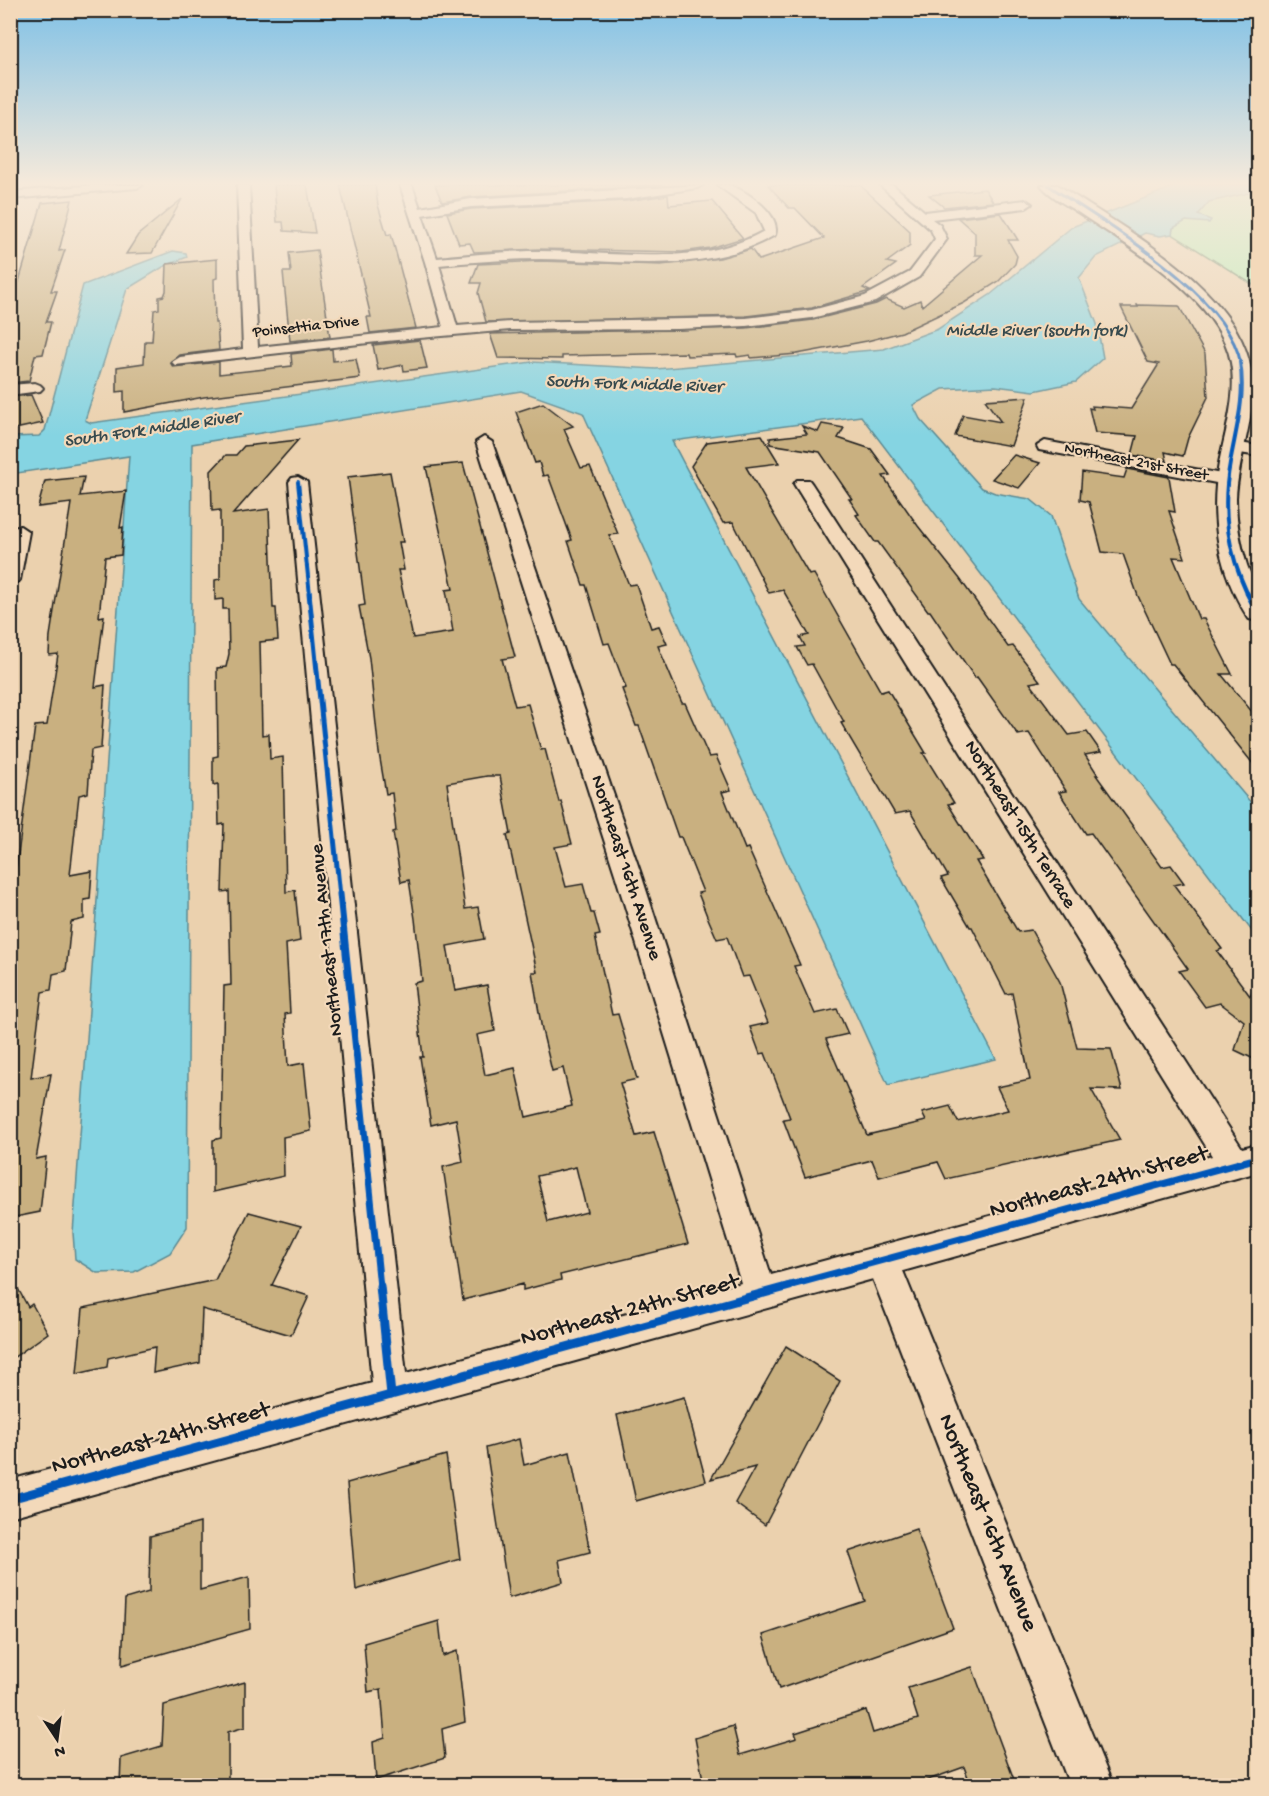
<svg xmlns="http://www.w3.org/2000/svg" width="1269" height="1796" viewBox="0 0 1269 1796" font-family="'Gochi Hand',sans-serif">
	<rect width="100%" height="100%" fill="#ebd1ae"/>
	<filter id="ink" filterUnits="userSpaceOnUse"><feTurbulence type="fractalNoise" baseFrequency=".0167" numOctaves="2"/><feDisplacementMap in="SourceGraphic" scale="12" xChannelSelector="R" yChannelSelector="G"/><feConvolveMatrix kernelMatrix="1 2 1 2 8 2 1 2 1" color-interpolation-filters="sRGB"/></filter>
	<g filter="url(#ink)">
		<path fill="#b2eeb4" stroke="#678568" stroke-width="1.5" d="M1258,186V288L1172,234L1173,228L1211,198Z"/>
		<path fill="#85d4e2" stroke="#5b8a93" stroke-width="1.5" d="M1178,185H1258V191L1209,202L1198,215L1211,220L1209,223L1186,221L1173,228L1172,234L1160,236L1145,233L1096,257L1079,278L1097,324L1103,358L1076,382L1034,391L995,386L943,389L913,405L920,419L982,488L995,493L1030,499L1051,516L1079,599L1258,811V939L861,416L672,441L996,1059L888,1085L583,413L521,391L192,444L187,1227L170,1253L134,1272L97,1273L75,1259L73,1233L129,456L11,474V437L39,436L45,430L83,285L173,251L186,253L187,257L163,267L127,289L85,420L91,423L532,362L656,369L884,349L938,329L990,295L1072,227Z"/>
		<g fill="#c9b080" stroke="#1c1c1c" stroke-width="1.5" fill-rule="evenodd">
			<path d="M274,185H307L315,233L284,231L283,222H277Z"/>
			<path d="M340,185H375L378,205L387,235L391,234L416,328L370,333L367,317H371Z"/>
			<path d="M435,185H666L471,197L442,202Z"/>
			<path d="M768,185H860L910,231V245L887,262L896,264L863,288L870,291L812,308L746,316L486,322L478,293L481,283H471L478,264L541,261L661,265L720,258L751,249L759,260L824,238L795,208H789Z"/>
			<path d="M985,189L993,202L944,207L929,195Z"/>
			<path d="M668,195L669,205L712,201L743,238L710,248L682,252L538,249L474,252L470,243L459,244L447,213L471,209L626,201Z"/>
			<path d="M182,199L152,253L126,254L138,235Z"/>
			<path d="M72,200L59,251L65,250L51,291H57L46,322H51L43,354L35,355L29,381L10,383V312L42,203Z"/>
			<path d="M1001,213L1018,240H1008L1017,256L1015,264L999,281L964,303L902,332L867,341L797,354L751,358L750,355L737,357L736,354L687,356L686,353L562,356V359L498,358L490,334L746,328L813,320L876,304L886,299L904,307L920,300L922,306L982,255H975V233L958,218Z"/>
			<path d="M317,250L330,337L290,341L283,272H291L289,253Z"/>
			<path d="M217,259V278L214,279L215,323H217L219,350L179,355L170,362L173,367L219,362V374L292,366L291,354L332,349L333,361L356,359L360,378L204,397L124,412V391L117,392V367L144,363L145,341H152L154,310L159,309V297L164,296L166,291L167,264Z"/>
			<path d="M1137,305L1179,306L1205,354L1208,397L1188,438L1183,456L1165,452L1167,461L1132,455L1137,436L1095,433L1089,408L1093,409L1092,406L1131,409L1159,364L1148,362L1121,307H1138Z"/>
			<path d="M420,340L427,368L404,371L403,365L378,370L373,345Z"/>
			<path d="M31,395L43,423L10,430V397Z"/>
			<path d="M1028,397L1011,446L955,436L963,415L1001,422L985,400Z"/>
			<path d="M543,403L573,426L564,429L581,468L590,466L618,534L609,535L629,585L636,584L651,628L659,626L667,644L658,646L682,703H685L709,757L716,756L731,790L722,792L745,849L748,848L800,965L794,966L815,1014L837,1009L848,1034L826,1039L867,1135L926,1121L922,1113L950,1106L958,1122L1008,1110L997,1087L1030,1080L1012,993L1006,994L972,927H970L941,878L948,876L910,811L895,814L841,723L844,722L812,664L807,665L797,647L805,646L800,637L809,635L783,590L769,593L733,522L723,523L691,466L707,442L762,435L779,463L746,467L809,575L814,574L881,692L888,690L926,753H923L954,803L948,804L983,860L976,861L1018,932L1031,930L1060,982L1077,1048L1111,1049L1122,1090L1091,1089L1120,1140L946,1179L938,1162L879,1177L872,1160L805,1177L783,1119L790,1118L765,1053L760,1054L750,1027L768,1023L749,976L742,977L727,937L717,939L707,916L698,893L703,892L681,837H678L639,726H636L622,689L626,688L609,643L604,644L586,585H583L568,541L572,540L548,475L543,476L539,462L535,463L516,412Z"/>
			<path d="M822,424L844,428L838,438L871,449L890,475L883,476L918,526L960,579L1008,647L1013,646L1040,681L1030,683L1069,735L1087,732L1101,752L1085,755L1098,775H1096L1162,867L1171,865L1184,883L1174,885L1222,949L1217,951L1250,996L1253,989L1258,990V1061L1235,1050L1244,1021L1220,1003L1205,1007L1179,971L1188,969L1091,833L1086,834L1059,792L1066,791L1029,733L1018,735L977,677L975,678L930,611H928L878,542H875L856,515L859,514L849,499H852L820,452L770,444V438L807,434L802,426L818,432Z"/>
			<path d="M298,440L233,514L269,509L273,608H276L278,640L260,642L262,735L269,734L270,759L283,757L286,892L295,890L300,941L286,944L290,1013L285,1014L288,1066L304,1063L311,1131L283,1137L284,1176L213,1192V1140L221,1138L224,986L231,985L229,891L222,892L224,824L219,825L218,784L213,785V757L218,756L217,668L226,667L229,654L228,609H223V599L215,600V580L220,579V510L212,511L211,471L226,455H236L244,446Z"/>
			<path d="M1014,455L1040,463L1019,488L992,479Z"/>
			<path d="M463,463L515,657L502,659L515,706L528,704L541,750L545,749L559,802L561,801L572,844L555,847L566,887L583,884L591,913H594L600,935L595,936L612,1015L618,1014L637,1079L620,1083L636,1136L654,1132L688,1244L560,1275L561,1280L523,1290V1284L463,1300L443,1167L463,1162L456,1119L431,1125L420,1057H423L414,983L422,981L415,919L409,880L401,882L393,832L396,831L392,793L386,794L379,753L369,658L359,606L365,605L348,477L390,472L403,542H399L404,570H398L413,638L453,632L446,590L453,589L426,467ZM487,776H500L511,834L507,835L537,972H532L542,1030L552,1071L563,1068L572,1106L526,1117L515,1068L485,1075L477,1035L495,1031L487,985L455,991L447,946L484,939L478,907L465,909L447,783ZM576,1167L587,1212L548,1222L537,1176Z"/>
			<path d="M1127,469L1169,477L1175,512L1169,511L1185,558L1173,557L1199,619H1204L1232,674H1221L1258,719V770L1173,664H1170L1138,596L1123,554L1102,552L1089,502L1080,500L1082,472L1124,478Z"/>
			<path d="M84,477L80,496L126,491L120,528L123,527L121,555L105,557L99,617L104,616L95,687L105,685L101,748L91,750L88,793L79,795L70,875L92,871L90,899L84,900V919L71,922L66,971L53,974L51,990L42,992L31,1078L51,1074L36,1159L46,1157L40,1212L10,1218V915L35,726L47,725L58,654L49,655L50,636L71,503L38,507L45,481Z"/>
			<path d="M249,1212L301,1226L272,1285L309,1296L291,1335L202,1309L200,1363L153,1373L155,1347L108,1358L107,1367L77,1374L83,1308L215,1280Z"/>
			<path d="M10,1274L28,1307L32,1304L48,1333L10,1360Z"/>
			<path d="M786,1346L840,1381L765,1525L735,1503L755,1467L711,1479Z"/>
			<path d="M684,1397L706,1481L636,1501L617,1415Z"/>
			<path d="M519,1439L524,1465L570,1452L590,1552L559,1560L563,1582L509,1598L486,1448Z"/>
			<path d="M446,1455L460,1559L356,1590L347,1483Z"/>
			<path d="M200,1523V1590L249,1577L250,1629L122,1665L125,1599L149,1592L150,1536Z"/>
			<path d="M916,1529L953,1628L779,1689L763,1635L865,1601L848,1552Z"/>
			<path d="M439,1621L443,1656L457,1651L465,1722L442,1729L445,1758L376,1780L373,1742L385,1738L381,1689L368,1692L364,1643Z"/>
			<path d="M972,1667L1016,1785H971L964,1767L914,1785H704L695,1738L733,1726L740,1755L797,1738L795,1733L866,1710L873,1733L918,1719L908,1688Z"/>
			<path d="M245,1682V1727L228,1732V1785H120L121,1758L162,1746L164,1705Z"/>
		</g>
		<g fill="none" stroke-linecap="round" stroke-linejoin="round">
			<g stroke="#1c1c1c" stroke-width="4">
				<g id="minor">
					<path d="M97,185H143L137,188L10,199V192Z"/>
					<path d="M237,185H249L258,347L443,327L425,262L400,185H412L420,208L471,199L703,185L697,188L626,199L471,207L422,215L437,258C471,255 505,251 538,251C612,251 697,269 764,231L756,213L717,185C722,185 728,184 732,186C748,192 782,215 775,235C705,276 618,260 541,259C507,259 473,262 439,265L457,326L510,322L746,318L812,310L865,296L910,272L935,239L931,230L880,185H893L925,212L1026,200L1032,204L1026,208L932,219L940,225L947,239L919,277L875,302L812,318L746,326L678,329L510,330L386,341L175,365L172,362L180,357L243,349Z"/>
					<path d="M35,383L40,385L43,388L40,391L10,395V385Z"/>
					<path d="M484,437L492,442L641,874L771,1275L1212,1156L794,484L797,480H809L812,484L1242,1148L1258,1144V1172L903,1271L1113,1786H1070L873,1279L10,1517V1480L372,1383L289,482L292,478L298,477L307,482L406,1374L741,1283L615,874L476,442Z"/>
					<path d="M1045,441L1227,475L1236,480L1227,485L1039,450L1037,446Z"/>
					<path d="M1234,442L1258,446V456L1228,451L1226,447Z"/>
					<path d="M20,526L29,532L20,580L10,586V534L14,528Z"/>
				</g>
			</g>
			<g stroke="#1c1c1c" stroke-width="4">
				<path id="tertiary" d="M1041,185H1058C1122,228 1244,291 1252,377C1256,418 1238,457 1236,498C1236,521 1240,543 1247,565C1250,574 1257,585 1258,594C1260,603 1258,613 1258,621L1249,619C1218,573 1209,517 1219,463C1227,423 1242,382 1225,343C1203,291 1130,247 1085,217C1071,207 1051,198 1041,185Z"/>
			</g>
			<use href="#minor" fill="#f3d9ba" fill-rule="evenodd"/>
			<use href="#tertiary" fill="#f3d9ba" fill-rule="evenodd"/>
			<g stroke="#f3d9ba" stroke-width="5">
				<path id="cycleway-far4" d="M1048,185C1105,224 1227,292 1241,364"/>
			</g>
			<g stroke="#f3d9ba" stroke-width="6">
				<g id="cycleway-far3">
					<path d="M1240,362C1246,397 1236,429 1230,463C1221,510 1228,552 1248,595"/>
					<path d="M298,482L310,595"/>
				</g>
			</g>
			<g stroke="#f3d9ba" stroke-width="8">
				<g id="cycleway-far2">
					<path d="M309,593L340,896"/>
					<path d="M1247,593L1258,614"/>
				</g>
			</g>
			<g stroke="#f3d9ba" stroke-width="10">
				<g id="cycleway-far1">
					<path d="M340,894L380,1287"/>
					<path d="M784,1287L1258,1158"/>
				</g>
			</g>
			<g stroke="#f3d9ba" stroke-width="13">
				<g id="cycleway">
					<path d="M380,1286L391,1395"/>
					<path d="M10,1499L790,1286"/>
				</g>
			</g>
			<use href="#cycleway-far4" stroke="#0057b8" stroke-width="3"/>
			<use href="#cycleway-far3" stroke="#0057b8" stroke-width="4"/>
			<use href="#cycleway-far2" stroke="#0057b8" stroke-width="5"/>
			<use href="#cycleway-far1" stroke="#0057b8" stroke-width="7"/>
			<use href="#cycleway" stroke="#0057b8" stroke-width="9"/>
		</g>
	</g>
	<linearGradient id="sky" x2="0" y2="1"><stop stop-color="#80c1e6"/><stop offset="0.42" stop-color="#f6eadb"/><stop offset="1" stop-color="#f6eadb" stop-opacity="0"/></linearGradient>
	<rect width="1269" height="436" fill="url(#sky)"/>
	<g text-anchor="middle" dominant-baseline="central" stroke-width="4.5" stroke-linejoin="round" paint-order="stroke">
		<g font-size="16" fill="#1c1c1c" stroke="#f3d9ba">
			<text transform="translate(306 328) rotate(-6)">Poinsettia Drive</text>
			<text transform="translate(1136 463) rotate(11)">Northeast 21st Street</text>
		</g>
		<g font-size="18" font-style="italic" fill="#364a4e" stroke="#f3d9ba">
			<text x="1037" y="331">Middle River (south fork)</text>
			<text transform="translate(634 385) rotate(2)">South Fork Middle River</text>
			<text transform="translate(152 430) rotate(-8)">South Fork Middle River</text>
		</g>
		<g font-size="20" fill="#1c1c1c" stroke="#f3d9ba">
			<text transform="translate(1019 825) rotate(58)">Northeast 15th Terrace</text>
			<text transform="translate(625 868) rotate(72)">Northeast 16th Avenue</text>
			<text transform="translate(328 940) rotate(-96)">Northeast 17th Avenue</text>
		</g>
		<g font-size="24" fill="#1c1c1c" stroke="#f3d9ba">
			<text transform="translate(1099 1183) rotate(-15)">Northeast 24th Street</text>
			<text transform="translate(630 1311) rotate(-15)">Northeast 24th Street</text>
			<text transform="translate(161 1439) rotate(-15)">Northeast 24th Street</text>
			<text transform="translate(987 1523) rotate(68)">Northeast 16th Avenue</text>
		</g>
	</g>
	<rect width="1269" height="1796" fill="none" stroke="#f3d9ba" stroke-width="36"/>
	<rect x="18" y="18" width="1233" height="1760" fill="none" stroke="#1c1c1c" stroke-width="2" filter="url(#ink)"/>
	<g transform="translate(57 1739) rotate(167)" stroke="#f3d9ba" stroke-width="4.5" paint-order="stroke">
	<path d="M0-4.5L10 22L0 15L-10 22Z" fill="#1c1c1c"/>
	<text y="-9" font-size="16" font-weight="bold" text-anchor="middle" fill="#1c1c1c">N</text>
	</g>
</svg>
